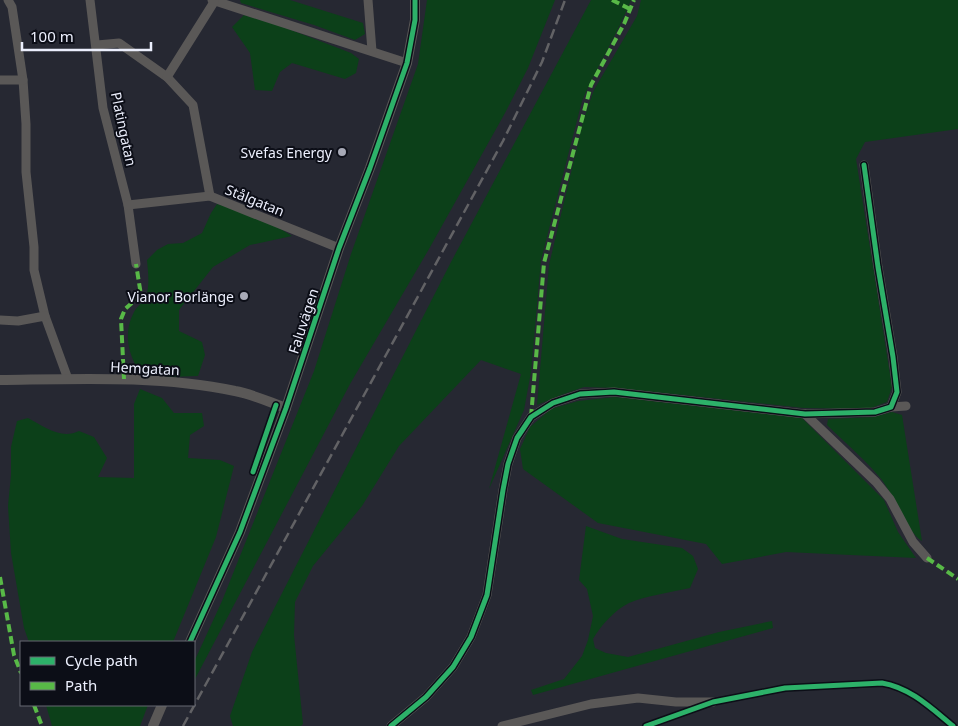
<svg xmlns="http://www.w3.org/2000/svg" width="958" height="726" viewBox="0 0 958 726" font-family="'Noto Sans',sans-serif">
	<rect width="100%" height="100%" fill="#262832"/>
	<g fill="#0c4019">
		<path d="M240,0H290L363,23L365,34L355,40L314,25L241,3Z"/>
		<path d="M427,0H555L528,68L505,113L429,249L350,384L194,681V662L222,601L314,371L351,254L418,64Z"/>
		<path d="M591,0H631C617,35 597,66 582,101L541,260L531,372L524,410L489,489L521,374L481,360L399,446L362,506L313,566L295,602L294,635L303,724L301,726H233L230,716L252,652L451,262Z"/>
		<path d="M641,0H958V129L865,142L856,159L892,387L887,402L868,409L804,408L618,388L584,387L561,395L537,405L549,265L584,118L594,90L637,16Z"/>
		<path d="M244,15L278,25L351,53L359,59L356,73L345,79L292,63L280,72L272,91L255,90L250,53L232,27Z"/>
		<path d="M217,204C243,211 270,221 292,236L250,245L213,267L179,310V331L202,342L205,355L198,376L168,377L137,368C127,349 124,331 134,312C137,306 144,302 146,296C150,285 148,272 147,260L157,250L168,244L183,243L202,233L211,213Z"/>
		<path d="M140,389L162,398L174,413H202L204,426L190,435L188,458L220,460L234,466L216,537L173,642H29L24,628L11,553L8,506L11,475V447L17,421L28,418C43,426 61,440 79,431L94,437L107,458L98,477L134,478V404Z"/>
		<path d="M615,397L802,418L884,500L898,532L916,558L786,552L722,564L706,544L598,523L523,469L520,449L530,427L551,409L578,401Z"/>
		<path d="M892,412L902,415L922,541C907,532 894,496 882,480C867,461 844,442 827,425L828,419L874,417Z"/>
		<path d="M586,526L622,539L682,548L693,556L698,569L690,588C672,592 645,596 629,603C615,610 601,625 593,639L595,648L606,653L628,657L719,632L772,621L773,628L533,695L531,690L564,679L582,656L588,640L593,616L587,589L579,580Z"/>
		<path d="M46,705H148L140,726H52Z"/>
	</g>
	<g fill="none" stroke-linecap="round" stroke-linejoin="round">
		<g stroke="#5a5857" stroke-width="9">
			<path d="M8,0L12,7L23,80L26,124V172L34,247V270L45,316L68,379"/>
			<path d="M90,0L103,108L128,205L136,264"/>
			<path d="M212,0L407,63"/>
			<path d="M368,0L372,51"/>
			<path d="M97,45L119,43L167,77L193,105L210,196"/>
			<path d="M167,77L214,2"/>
			<path d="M0,80H23"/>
			<path d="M128,205L210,196L339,248"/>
			<path d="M0,320L18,321L45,316"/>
			<path d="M891,407L906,406"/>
			<path d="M805,414L876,482L890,499L913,542L927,558"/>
			<path d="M391,726L426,697L453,667L471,637L487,595L503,490L508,464L517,438L531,417L553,403L580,394L614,392L805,414L875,412L891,407L897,392L893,357L878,267L864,165"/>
			<path d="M502,726L591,704L638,698L676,702H713"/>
		</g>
		<g stroke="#5a5857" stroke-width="10">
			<path d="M0,380C78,379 158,375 235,391C252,394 269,402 286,408"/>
			<path d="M190,642L240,532L286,408L339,248L370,168L407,63L415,20V0"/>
			<path d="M153,726L162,705"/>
		</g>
		<path stroke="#626265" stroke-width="2.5" stroke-dasharray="10 5" stroke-linecap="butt" d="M183,726L503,141L542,62L565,0"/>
		<g stroke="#58b947" stroke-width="4" stroke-dasharray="8 4" stroke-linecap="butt">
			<path d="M612,0L630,9"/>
			<path d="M124,379L121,319L125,309L141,295L136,264"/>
			<path d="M531,417L544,263L591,85L624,24L634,0"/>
			<path d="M927,558L958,579"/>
			<path d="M0,577L14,655L21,673"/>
			<path d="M34,705L42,726"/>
		</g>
		<g stroke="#0c0e17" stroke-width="8">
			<g id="cycleway">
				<path d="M253,472L276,405"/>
				<path d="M190,642L240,532L286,408L339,248L370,168L407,63L415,20V0"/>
				<path d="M391,726L426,697L453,667L471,637L487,595L503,490L508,464L517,438L531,417L553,403L580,394L614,392L805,414L875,412L891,407L897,392L893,357L878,267L864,165"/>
				<path d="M646,726L713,702L785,688L882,683C911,688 931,708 953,726"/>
			</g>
		</g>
		<use href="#cycleway" stroke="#2db169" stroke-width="5"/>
	</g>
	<g fill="#a7a9b6" stroke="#0c0e17" stroke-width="2">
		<circle cx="342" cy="152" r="5"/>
		<circle cx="244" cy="296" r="5"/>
	</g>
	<g text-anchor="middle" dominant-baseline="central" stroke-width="4" stroke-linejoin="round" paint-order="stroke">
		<g font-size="14" fill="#eceffd" stroke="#0c0e17">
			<text transform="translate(124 129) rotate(78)">Platingatan</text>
			<text transform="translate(255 200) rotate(22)">Stålgatan</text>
			<text transform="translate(303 321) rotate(-72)">Faluvägen</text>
			<text transform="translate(145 368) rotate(3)">Hemgatan</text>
		</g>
		<g font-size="14" fill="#eceffd" stroke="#0c0e17" text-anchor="end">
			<text x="332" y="152">Svefas Energy</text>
			<text x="234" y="296">Vianor Borlänge</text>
		</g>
	</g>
	<rect x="20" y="641" width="175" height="65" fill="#0c0e17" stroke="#666873"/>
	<rect x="30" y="657" width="25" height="8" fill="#2db169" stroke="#666873"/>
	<text x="65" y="666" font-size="15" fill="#eceffd">Cycle path</text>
	<rect x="30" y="682" width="25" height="8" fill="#58b947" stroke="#666873"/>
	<text x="65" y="691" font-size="15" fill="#eceffd">Path</text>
	<path d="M22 42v8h129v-8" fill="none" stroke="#eceffd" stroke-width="2.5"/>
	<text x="30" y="42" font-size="15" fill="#eceffd" stroke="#0c0e17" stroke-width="4" paint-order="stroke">100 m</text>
</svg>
